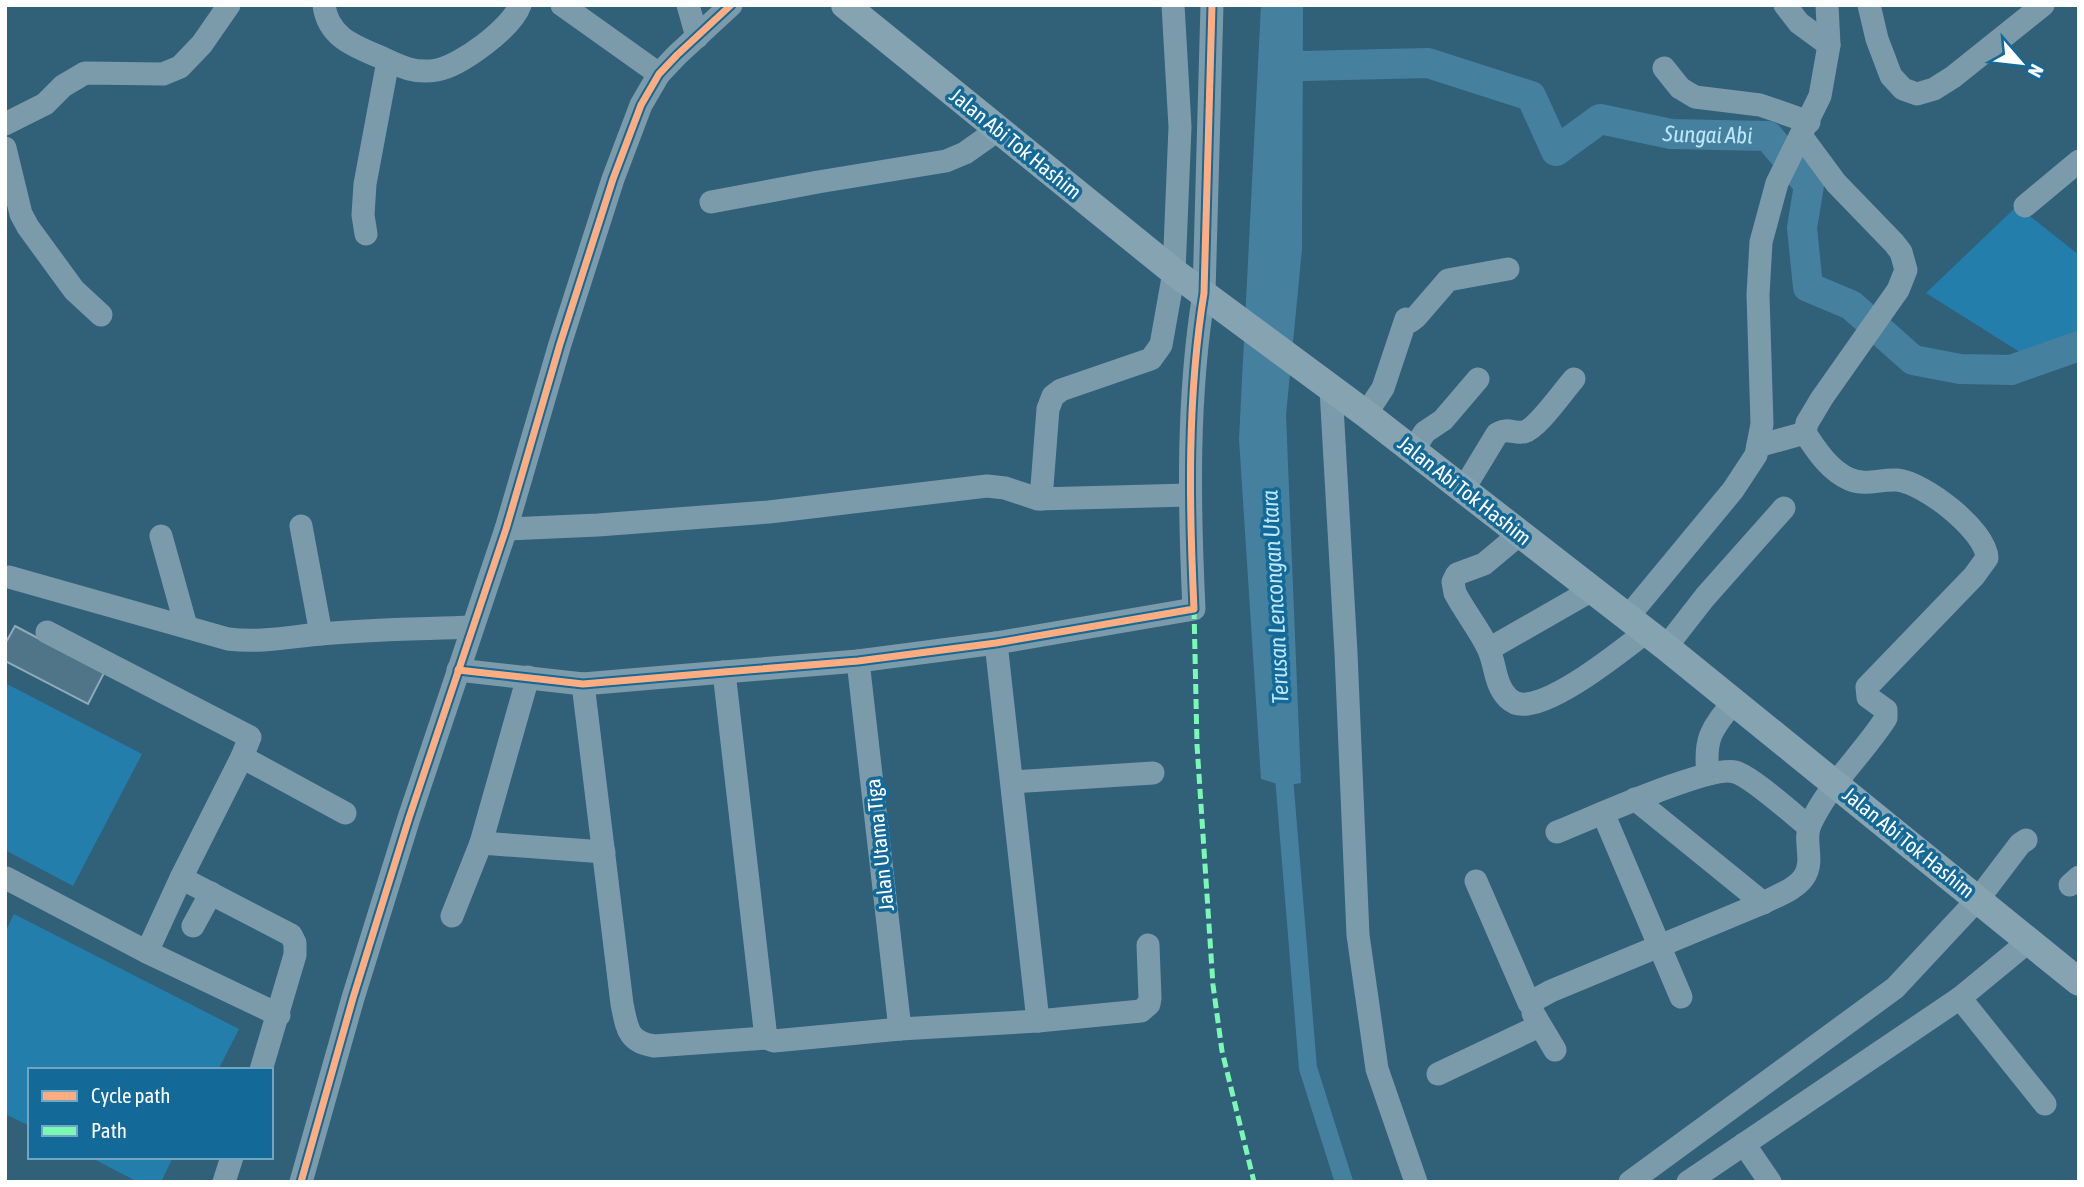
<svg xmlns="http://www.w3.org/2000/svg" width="2084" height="1187" viewBox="0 0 2084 1187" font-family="'Asap Condensed',sans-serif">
	<rect width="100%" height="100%" fill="#316079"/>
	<g fill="#247eac">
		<path d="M2017,206L2079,255V357L2042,366L1926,293Z"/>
		<path d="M5,683L142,754L73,886L5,850Z"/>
		<path d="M14,914L239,1029L218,1070H30V1126L5,1114V932Z"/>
		<path d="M90,1157H173L161,1182H138Z"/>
	</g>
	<path fill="#45819f" d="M1261,5H1303L1302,249L1286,415L1301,783L1284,786L1261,779L1239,439Z"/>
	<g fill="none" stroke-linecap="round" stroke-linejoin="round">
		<path stroke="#45819f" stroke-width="18" d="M1283,765L1308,1068L1344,1182"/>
		<path stroke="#45819f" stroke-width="30" id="s1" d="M1278,61L1303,66L1428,63L1531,96L1556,151L1600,119L1671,134L1768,136L1809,185L1802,228L1808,287L1851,305L1913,360L1960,369L2011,370L2079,346"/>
	</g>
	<path fill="#507589" stroke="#8faab9" stroke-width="2" d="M15,626L104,673L88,704L5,661V644Z"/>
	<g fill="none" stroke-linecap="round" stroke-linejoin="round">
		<g stroke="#7b9bab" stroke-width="23">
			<path d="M324,5C328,37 354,46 380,57C399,66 414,74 437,70C460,66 512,28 520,5"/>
			<path d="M562,5L659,74"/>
			<path d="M688,5L697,37"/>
			<path d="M1785,5L1799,23L1829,45"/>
			<path d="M1869,5L1877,39L1891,76L1903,89L1917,94L1934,89L1953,77L2043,5"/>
			<path d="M1664,68L1680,88L1695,97L1760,105L1809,122"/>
			<path d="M5,124L45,104L63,86L85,73L163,74L180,67L202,44L229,5"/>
			<path d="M5,148L21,214L28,227L74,290L101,315"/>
			<path d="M711,202L818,182L946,161L965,153L999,129"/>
			<path d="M2025,206L2079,161"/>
			<path d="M366,234L363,215L365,184L388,61"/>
			<path d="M1331,389L1346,653L1358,935L1377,1069L1416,1182"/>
			<path d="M1366,414L1383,388L1406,319L1411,321L1416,317L1448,280L1508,269"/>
			<path d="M1758,446L1805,433L1807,423L1822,398L1898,290L1906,270L1901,252L1894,243L1836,183L1802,137"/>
			<path d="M1413,450L1425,432L1443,420L1478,379"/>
			<path d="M1463,490L1497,434C1508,427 1513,434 1524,432C1538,428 1563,391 1574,379"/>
			<path d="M1041,499L1048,409L1053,396L1061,390L1151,359L1161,345L1174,272L1180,127L1173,5"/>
			<path d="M301,526L321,634"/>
			<path d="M506,529L598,525L769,512L987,486L1005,488L1038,499L1189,495"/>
			<path d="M1521,533L1484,564L1457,574L1453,582L1455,593C1465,612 1479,629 1488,648C1496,664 1494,684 1508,698C1513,703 1520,705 1527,704C1560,700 1619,653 1646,632"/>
			<path d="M161,536L186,626"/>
			<path d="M9,577L228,639C260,643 288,637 320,634C370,629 421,629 472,627"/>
			<path d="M1627,618L1733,490L1756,455L1762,424L1758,295L1761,242L1777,183L1820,96L1829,45L1827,5"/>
			<path d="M47,632L250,737L242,757L181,878L147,952"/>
			<path d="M996,643L1038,1021"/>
			<path d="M1666,647L1705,597L1784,508"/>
			<path d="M1489,649L1592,590"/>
			<path d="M858,661L900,1029"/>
			<path d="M458,670L583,684L724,672L858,661L996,643L1194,609C1189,504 1187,398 1204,293L1212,5"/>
			<path d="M724,672L766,1038L774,1041L900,1029L1038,1021L1141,1011L1149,1004L1150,998L1148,945"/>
			<path d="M583,684L622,1004C627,1027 627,1042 654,1046L766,1038"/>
			<path d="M242,757L345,813"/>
			<path d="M1708,774C1704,739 1711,729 1733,703"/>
			<path d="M1012,782L1153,773"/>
			<path d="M1635,799L1763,903"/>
			<path d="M1603,813L1681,997"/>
			<path d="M1557,832C1588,820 1710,764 1735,772C1751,776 1794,815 1809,827"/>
			<path d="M481,843L604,852"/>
			<path d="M181,878L291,935L295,943V955L261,1070"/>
			<path d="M5,880L6,878L147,952L279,1015"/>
			<path d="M1476,881L1529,1003L1551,991L1763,903C1776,896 1795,890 1804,877C1815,861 1803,841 1810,825C1828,785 1863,754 1886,718V710L1868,697L1867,687L1974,576L1987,558C1986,530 1923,482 1897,480C1880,479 1866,486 1849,479C1829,470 1817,451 1805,433"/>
			<path d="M2070,885L2079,877"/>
			<path d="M452,916L481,843L528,677"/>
			<path d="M193,926L211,893"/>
			<path d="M1960,998L2045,1104"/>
			<path d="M1533,1013L1555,1050"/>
			<path d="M1438,1074L1539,1026"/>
			<path d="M1744,1144L1770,1182"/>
			<path d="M224,1182L232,1157"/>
			<path d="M301,1182L353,998L409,818L506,529L560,344L613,179L641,105L659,74L677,55L731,5"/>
			<path d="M1630,1182L1895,988L1979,898L2020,844L2026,840"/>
			<path d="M1688,1182L1960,998L2029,941"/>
		</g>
		<path stroke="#86a3b2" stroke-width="28" d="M845,5L1174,272L1366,414L1666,647L2079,982"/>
		<path stroke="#7af9b4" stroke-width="5" stroke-dasharray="10 5" stroke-linecap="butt" d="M1194,609L1197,745L1213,985L1222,1051L1254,1182"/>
		<g stroke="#136997" stroke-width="11">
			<g id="cycleway">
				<path d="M458,670L583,684L724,672L858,661L996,643L1194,609C1189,504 1187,398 1204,293L1212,5"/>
				<path d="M301,1182L353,998L409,818L506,529L560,344L613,179L641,105L659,74L677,55L731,5"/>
			</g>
		</g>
		<use href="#cycleway" stroke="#ffac80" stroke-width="7"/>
	</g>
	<g text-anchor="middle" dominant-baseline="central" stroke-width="7" stroke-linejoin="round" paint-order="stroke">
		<g font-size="21" fill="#fff" stroke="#136997">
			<text transform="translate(1016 143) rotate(39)">Jalan Abi Tok Hashim</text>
			<text transform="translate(1465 490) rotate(38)">Jalan Abi Tok Hashim</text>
			<text transform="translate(1909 842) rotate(39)">Jalan Abi Tok Hashim</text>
			<text transform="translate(879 845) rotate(-96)">Jalan Utama Tiga</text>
		</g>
		<g font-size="23" font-style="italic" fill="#bce6fa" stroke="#136997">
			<text stroke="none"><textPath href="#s1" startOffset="483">Sungai Abi</textPath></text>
			<text transform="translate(1275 597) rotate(-93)">Terusan Lencongan Utara</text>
		</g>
	</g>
	<rect width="2084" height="1187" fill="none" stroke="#ffffff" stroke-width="14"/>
	<rect x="28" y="1068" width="245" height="91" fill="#136997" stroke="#71a5c1" stroke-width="2"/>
	<rect x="42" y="1091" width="35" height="10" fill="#ffac80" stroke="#71a5c1" stroke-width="2"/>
	<text x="91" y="1103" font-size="21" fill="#ffffff">Cycle path</text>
	<rect x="42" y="1126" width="35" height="10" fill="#7af9b4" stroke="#71a5c1" stroke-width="2"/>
	<text x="91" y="1138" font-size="21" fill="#ffffff">Path</text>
	<g transform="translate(2021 63) rotate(118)" stroke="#136997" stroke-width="5" paint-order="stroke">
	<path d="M0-5L12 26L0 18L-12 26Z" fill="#ffffff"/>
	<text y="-10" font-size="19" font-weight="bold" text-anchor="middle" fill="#ffffff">N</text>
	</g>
</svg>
